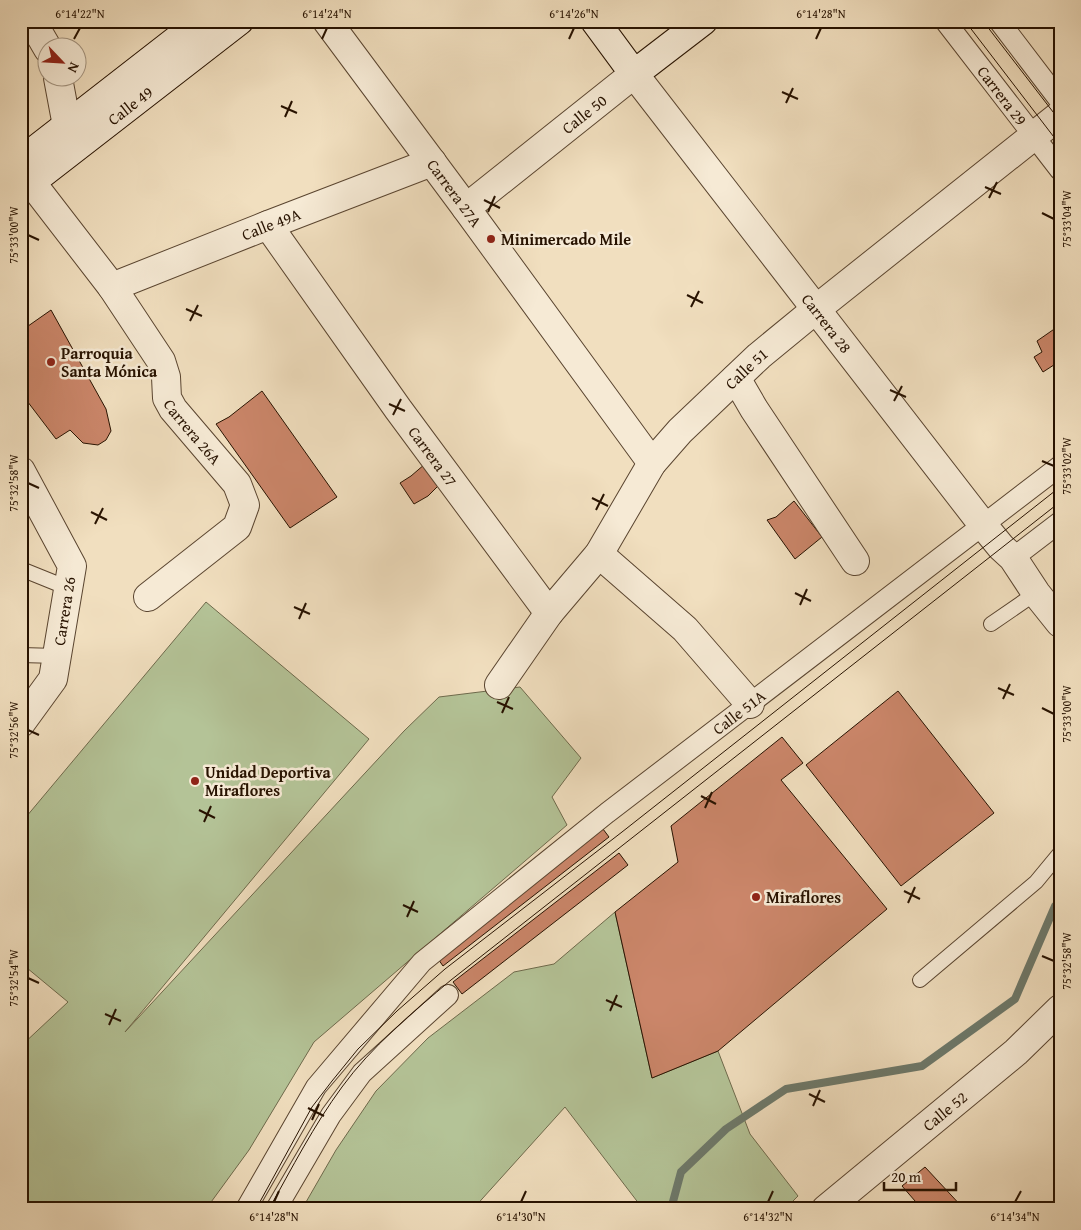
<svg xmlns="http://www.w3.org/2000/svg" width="1081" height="1230" viewBox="0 0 1081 1230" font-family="'Gentium Book Plus',serif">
	<rect width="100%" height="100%" fill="#f1dfbf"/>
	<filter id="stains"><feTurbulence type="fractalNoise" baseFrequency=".004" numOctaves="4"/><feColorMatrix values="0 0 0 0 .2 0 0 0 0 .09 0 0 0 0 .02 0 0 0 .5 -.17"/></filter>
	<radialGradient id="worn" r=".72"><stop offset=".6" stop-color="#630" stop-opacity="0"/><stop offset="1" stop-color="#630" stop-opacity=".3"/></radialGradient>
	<g fill="#b4c397" stroke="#6e6a4c">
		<path d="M206,602L369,739L125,1032L404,731L439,697L520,687L581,758L552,797L567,825L314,1042L249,1150L206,1209H21V1046L68,1002L21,963V823Z"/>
		<path d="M615,912L652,1078L718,1051L750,1134L798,1196L785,1209H643L565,1107L473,1209H302L336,1150L376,1091L428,1038L514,972L554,964Z"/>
	</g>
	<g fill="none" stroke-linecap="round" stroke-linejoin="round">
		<path stroke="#6d796b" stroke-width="8" d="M671,1209L681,1172L726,1129L786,1089L922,1066L1015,999L1055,906L1060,901"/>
	</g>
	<g fill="#cb866a" stroke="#271200">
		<path d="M51,310L106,409L111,431L106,440L98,445L83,443L70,430L56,439L21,393V331Z"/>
		<path d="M1060,325V361L1043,372L1034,357L1042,352L1037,341Z"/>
		<path d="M262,391L337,497L290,528L216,424L229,417Z"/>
		<path d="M425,464L440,484L428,496L414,504L400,483L411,476Z"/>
		<path d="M794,501L822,537L795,559L767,520L776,517Z"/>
		<path d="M898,691L994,813L901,886L806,765Z"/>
		<path d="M782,737L803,763L781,780L887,909L718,1051L652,1078L615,912L678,862L671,826Z"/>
		<path d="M600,825L609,837L443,966L434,953Z"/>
		<path d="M619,853L628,865L462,994L453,982Z"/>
		<path d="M925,1167L964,1209H922L902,1186Z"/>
	</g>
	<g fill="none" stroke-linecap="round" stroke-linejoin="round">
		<g stroke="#5a4530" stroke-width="16">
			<g id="service">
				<path d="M21,569L68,588"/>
				<path d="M991,624L1036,593"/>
				<path d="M21,655L57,656"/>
				<path d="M920,980L1036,882L1060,853"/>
			</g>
		</g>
		<g stroke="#5a4530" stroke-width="22">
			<g id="pedestrian">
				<path id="s1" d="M945,21L1060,170"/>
				<path d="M999,21L1060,101"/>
				<path d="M1013,558L1060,522"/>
				<path id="s2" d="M246,1209L316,1087L422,962L607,813L1060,466"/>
				<path d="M276,1209L331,1115L362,1073L448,995"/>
			</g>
		</g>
		<g stroke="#5a4530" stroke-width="30">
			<g id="minor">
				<path d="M30,21L41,37L48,49"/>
				<path id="s3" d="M327,21L466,208L652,463"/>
				<path d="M58,78L67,126"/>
				<path id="s4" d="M21,169L112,287L161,361L166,377L167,398L173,409L237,484L245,505L237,527L148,597"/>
				<path id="s5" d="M466,208L634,74"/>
				<path id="s6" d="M268,225L398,409L549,613"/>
				<path id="s7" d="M112,287L268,225L432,162"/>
				<path d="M736,378L754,409L855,561"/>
				<path d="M21,471L72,566L53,679L21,723"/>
				<path d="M599,554L685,629L750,704"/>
				<path id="s8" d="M499,685L549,613L599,554L652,463L680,431L759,356L815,310"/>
			</g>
		</g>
		<g stroke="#5a4530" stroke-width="30">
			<g id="tertiary">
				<path id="s9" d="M634,74L983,525L1001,547L1013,558L1036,593L1060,623"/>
				<path d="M815,310L1060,115"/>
				<path id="s10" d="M826,1209L1016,1052L1060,1009"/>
			</g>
		</g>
		<g stroke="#271200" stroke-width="30">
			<g id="secondary">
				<path d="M595,21L634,74L703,21"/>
				<path d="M21,161L201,21"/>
				<path id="s11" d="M21,190L239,21"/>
			</g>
		</g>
		<use href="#service" stroke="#f6ead5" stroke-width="14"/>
		<use href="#pedestrian" stroke="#f6ead5" stroke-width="20"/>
		<use href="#minor" stroke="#f6ead5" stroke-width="28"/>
		<use href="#tertiary" stroke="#f6ead5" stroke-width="28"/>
		<use href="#secondary" stroke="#f6ead5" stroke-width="28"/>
		<g stroke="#271200" stroke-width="1">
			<path d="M965,21L1060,145"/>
			<path d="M983,21L1060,121"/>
			<path d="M256,1209L312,1107L332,1081L358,1049L397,1011L445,969L622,832L1060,487"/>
			<path d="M269,1209C292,1168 314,1125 342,1087C371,1047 413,1012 451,980L1060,502"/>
		</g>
	</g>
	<path fill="none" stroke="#271200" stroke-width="2" d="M74,39L80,28M322,39L327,28M569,39L574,28M816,39L821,28M782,92L798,99M786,103L793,88M281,106L297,113M285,117L292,101M985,187L1001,194M989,198L997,182M484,200L500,208M488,212L495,196M1042,213L1054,219M28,235L39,240M687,295L703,303M691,307L699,291M186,309L202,316M190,321L198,305M890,390L906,397M894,401L902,386M389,404L405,411M393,415L401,399M1042,461L1054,466M28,483L39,488M592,498L608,506M596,510L604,494M91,512L107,520M95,524L103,508M795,593L811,601M800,605L807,589M294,607L310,614M299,619L306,603M998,688L1014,695M1003,699L1010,684M497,702L513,709M1042,708L1054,714M502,713L509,697M28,730L39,735M701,796L716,804M705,808L712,792M199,810L215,818M204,822L211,806M904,891L920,899M908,903L915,887M403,905L418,912M407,917L414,901M1042,956L1054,961M28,978L39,983M606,1000L622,1007M610,1011L617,995M105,1014L121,1021M109,1025L116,1009M809,1094L825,1102M813,1106L820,1090M308,1108L324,1116M312,1120L319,1104M274,1202L279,1191M521,1202L526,1191M768,1202L773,1191M1015,1202L1021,1191"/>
	<g fill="#8f2418" stroke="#f6ead5" stroke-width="2">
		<circle cx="491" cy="239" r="5"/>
		<circle cx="51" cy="362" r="5"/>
		<circle cx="195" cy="781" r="5"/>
		<circle cx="756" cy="897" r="5"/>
	</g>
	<g text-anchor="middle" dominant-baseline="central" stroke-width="5" stroke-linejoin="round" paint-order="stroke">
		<g font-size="16" fill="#271200" stroke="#f6ead5">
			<text stroke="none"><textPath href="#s1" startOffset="94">Carrera 29</textPath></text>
			<text stroke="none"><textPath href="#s11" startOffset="138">Calle 49</textPath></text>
			<text stroke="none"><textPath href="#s5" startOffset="151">Calle 50</textPath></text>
			<text stroke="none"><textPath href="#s3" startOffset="214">Carrera 27A</textPath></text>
			<text stroke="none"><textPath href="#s7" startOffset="171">Calle 49A</textPath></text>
			<text stroke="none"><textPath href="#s9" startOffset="315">Carrera 28</textPath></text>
			<text stroke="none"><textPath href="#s8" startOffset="404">Calle 51</textPath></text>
			<text stroke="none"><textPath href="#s4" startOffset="318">Carrera 26A</textPath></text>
			<text stroke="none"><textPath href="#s6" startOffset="284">Carrera 27</textPath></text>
			<text transform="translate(64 611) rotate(-81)">Carrera 26</text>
			<text stroke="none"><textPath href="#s2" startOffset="708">Calle 51A</textPath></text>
			<text stroke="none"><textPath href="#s10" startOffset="154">Calle 52</textPath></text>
		</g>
		<g font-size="16" font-weight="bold" fill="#271200" stroke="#f6ead5" text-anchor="start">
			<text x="501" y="239">Minimercado Mile</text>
			<text x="61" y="353">Parroquia<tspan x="61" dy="18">Santa Mónica</tspan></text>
			<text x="205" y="772">Unidad Deportiva<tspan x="205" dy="18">Miraflores</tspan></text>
			<text x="766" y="897">Miraflores</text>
		</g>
	</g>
	<rect width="1081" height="1230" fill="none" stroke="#f1dfbf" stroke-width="55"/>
	<g transform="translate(62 62) rotate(115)"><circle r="24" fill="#f6ead5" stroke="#a39480"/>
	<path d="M0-4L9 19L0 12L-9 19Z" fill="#8f2418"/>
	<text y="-8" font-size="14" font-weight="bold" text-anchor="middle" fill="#271200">N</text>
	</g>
	<path d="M884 1182v8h72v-8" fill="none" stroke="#271200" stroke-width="2.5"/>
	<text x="891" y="1182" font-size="15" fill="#271200" stroke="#f6ead5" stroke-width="4" paint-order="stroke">20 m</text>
	<rect x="28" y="28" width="1026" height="1174" fill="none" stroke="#271200" stroke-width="2"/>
	<g font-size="12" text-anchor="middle" fill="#271200">
		<text x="80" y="18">6°14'22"N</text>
		<text x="327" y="18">6°14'24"N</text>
		<text x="574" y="18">6°14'26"N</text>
		<text x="821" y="18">6°14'28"N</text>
		<text transform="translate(1067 219) rotate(-90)" y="4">75°33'04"W</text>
		<text transform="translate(14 235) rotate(-90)" y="4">75°33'00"W</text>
		<text transform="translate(1067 466) rotate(-90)" y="4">75°33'02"W</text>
		<text transform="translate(14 483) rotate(-90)" y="4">75°32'58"W</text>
		<text transform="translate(1067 714) rotate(-90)" y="4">75°33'00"W</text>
		<text transform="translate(14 730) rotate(-90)" y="4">75°32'56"W</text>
		<text transform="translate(1067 961) rotate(-90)" y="4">75°32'58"W</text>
		<text transform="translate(14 978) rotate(-90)" y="4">75°32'54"W</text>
		<text x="274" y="1221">6°14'28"N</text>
		<text x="521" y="1221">6°14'30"N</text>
		<text x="768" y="1221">6°14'32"N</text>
		<text x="1015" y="1221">6°14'34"N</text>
	</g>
	<rect width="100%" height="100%" filter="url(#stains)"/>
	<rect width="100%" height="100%" fill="url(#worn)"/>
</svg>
